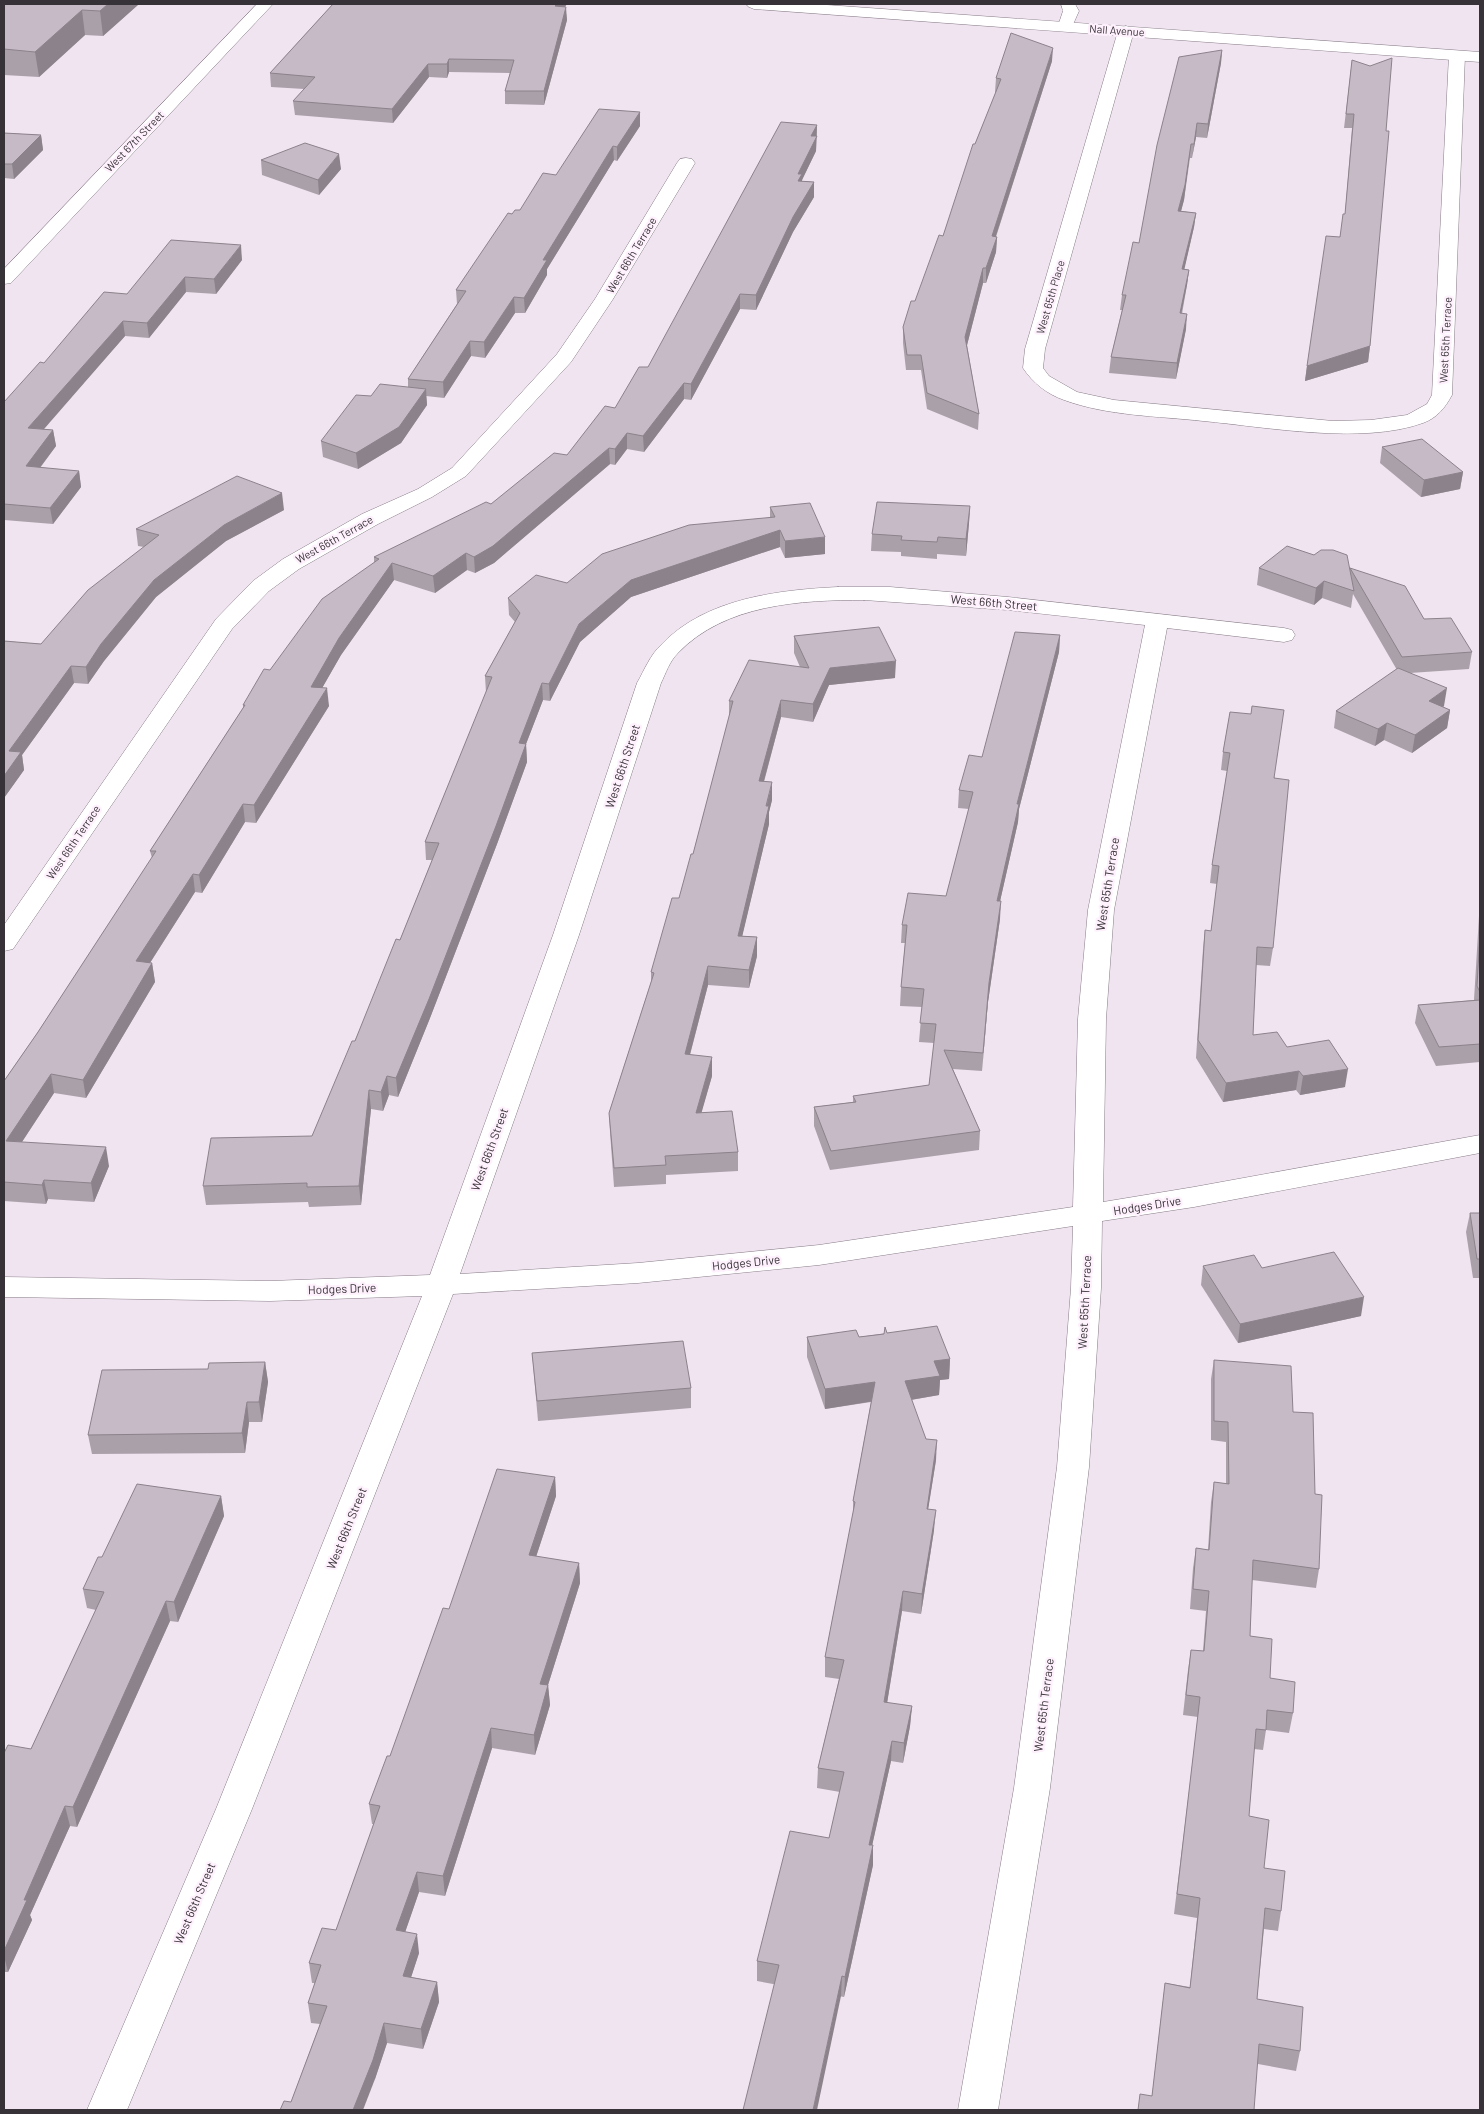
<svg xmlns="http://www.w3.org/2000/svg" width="1484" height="2114" viewBox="0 0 1484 2114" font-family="Barlow,sans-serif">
	<rect width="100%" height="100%" fill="#f0e4f0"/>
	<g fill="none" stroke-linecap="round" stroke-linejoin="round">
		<g stroke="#877c87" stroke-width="1">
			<g id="street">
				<path d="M1061,4H1075L1079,11L1071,29H1061L1058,26L1063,11Z"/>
				<path d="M1126,26L1131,28L1134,31L1045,349L1043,368L1049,376L1077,392L1114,400L1333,421L1371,420L1407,415L1427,404L1432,395L1449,55L1451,52H1463L1465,55L1452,395C1445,408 1437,418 1423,423C1362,445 1267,427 1203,421C1158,416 1108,416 1064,400C1047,394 1033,383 1023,368L1025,349L1118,31L1121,28Z"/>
				<path d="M686,158L692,159L695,163L613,299L571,362L466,476L432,497L378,524L299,569L269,591L232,629L13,949L4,951V925L216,619L253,581L283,559L362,514L418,489L452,468L557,354L595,299L677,163L680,159Z"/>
				<path d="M838,587H890L1008,597L1284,628L1292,630L1295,635L1292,640L1284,642L1167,628L1114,910L1106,1019L1103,1202L1194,1187L1480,1135V1153L1194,1207L1102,1221L1101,1288L1089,1467L1050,1788L998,2110H958L1014,1788L1057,1467L1071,1288L1073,1226L819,1265L638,1283L453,1294L252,1809L127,2110H87L216,1809L422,1296L270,1301L4,1297V1277L270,1281L430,1275L553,935L637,683C645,669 650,655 662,644C706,598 779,590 838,587ZM864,600L1008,610L1145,625L1088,910L1078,1019L1073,1207L819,1245L638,1263L460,1274L579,935L661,683C666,673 669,662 678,653C725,604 801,600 864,600Z"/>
			</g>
		</g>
		<g stroke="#877c87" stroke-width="1">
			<g id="secondary">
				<path d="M257,4H273L11,283L4,284V269Z"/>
				<path d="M746,4H813L1480,52V62L754,9L749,7Z"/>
			</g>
		</g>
		<use href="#street" fill="#fff" fill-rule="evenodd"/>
		<use href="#secondary" fill="#fff" fill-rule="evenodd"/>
	</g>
	<g fill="#aaa0aa">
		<path d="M4,4H139L103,36L85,35L39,77L4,75Z"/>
		<path d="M333,4H567L565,7L567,20L544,105L505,104V91L510,73L449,72L447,78L429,77L393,123L295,115L293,101L304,89L271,87L270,73Z"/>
		<path d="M1222,50L1221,63L1207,138L1196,137L1192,158H1190L1184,200L1181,211L1196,213L1194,227L1184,269L1189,270L1187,285L1182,314L1186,329L1176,379L1109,373L1111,357L1122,310H1120L1122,295L1139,243Z"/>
		<path d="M1352,60L1370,346L1368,362L1305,381L1307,366L1340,237L1345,214L1352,128H1344Z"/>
		<path d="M1052,61L996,237H997L996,252L986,283H983L967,345L979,414L978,430L927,409L921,370H906L903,343V327L915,301L943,236L975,144L996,92H995L996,78Z"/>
		<path d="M640,112V126L617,161L614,160L547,269V275L525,313H515L485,358L471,356L444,398L426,396L427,405L401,443L358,469L323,457L321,441L371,396L408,387V379L457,304L456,290L512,214L520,210L556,175Z"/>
		<path d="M817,125L816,151L802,180V181L814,182V197L793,232L756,310L740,309L691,400L684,399L644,452L627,449L615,465L610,464L494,563L475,573L467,570L435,593L394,580L341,655L322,688L329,706L256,823L245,822L202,893L195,892L150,963H152L155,982L86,1098L54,1093L22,1142L109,1166L94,1202L48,1199L46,1204L4,1201V1081L38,1032L152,858L150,851L243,708V705L270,670L374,563V557L491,504L567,455L615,408L648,367Z"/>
		<path d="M4,133L41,135L43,150L14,179L4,178Z"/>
		<path d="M261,160L341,169L319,195L262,175Z"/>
		<path d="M242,260L216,294L186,292L149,338L125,336L43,429L53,430L56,446L40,468L79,471L81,487L53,524L4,520V402L44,363L127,294Z"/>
		<path d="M1382,447L1463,472L1460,489L1421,497L1380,463Z"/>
		<path d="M970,506L969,523L966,556L937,554V559L901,556V552L871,551L872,534Z"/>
		<path d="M770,507L825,554L785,558L780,547L631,597L580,642L550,701L543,700L526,744L527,762L497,844L430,1018L398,1097L389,1095L383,1111L371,1109L361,1205L309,1207L308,1202L206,1205L203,1186L312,1136L400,940L432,860H426L425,842L486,693L485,676L515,622L509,615L508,598L567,583L770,517Z"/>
		<path d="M284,510L226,541L156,597L104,661L88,684L74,683L22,755L24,770L4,798V641L41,644L144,547L138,546L136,529Z"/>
		<path d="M1314,555L1350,568L1472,652L1469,669L1410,673L1444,706L1443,707L1450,710L1447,728L1412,753L1384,740L1375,746L1334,728L1336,711L1397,670L1353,594L1351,608L1322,598L1314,605L1257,585L1259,568Z"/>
		<path d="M1060,635L1059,652L1019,809L1018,822L1000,901V919L988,1002L982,1071L953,1069L980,1131L979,1150L830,1170L814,1126V1107L853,1102V1096L929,1085L934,1043L919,1042L922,1007L900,1006L901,987L905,943H901L902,925L946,896L969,809L958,808L959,790L982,757Z"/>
		<path d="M794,636L895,678L829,685L813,722L781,717L764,782L772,800L769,812V824L742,936L757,937V956L749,988L708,985L690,1055L712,1076L701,1113L738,1152V1171L666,1175V1184L614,1187L610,1132L609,1113L651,982V972L679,898L693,854L729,718V701L800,667L794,653Z"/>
		<path d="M1230,712L1275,778L1273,948L1270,966L1256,965L1253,1035L1287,1047L1345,1087L1300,1095L1296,1090L1223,1102L1196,1058L1203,949L1205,930L1211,931L1217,884L1210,883L1212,865L1227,771L1221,770L1223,752Z"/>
		<path d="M1480,899V1062L1436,1066L1415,1023L1418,1005L1474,1000Z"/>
		<path d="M1470,1213H1480V1278H1473L1466,1232Z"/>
		<path d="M1203,1266L1262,1268L1361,1316L1238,1343L1201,1285Z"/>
		<path d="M887,1333L950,1359L949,1379L940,1380L939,1395L911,1400L926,1439L936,1460L928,1509L934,1530L921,1614L902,1611L887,1703L912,1706L910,1726L903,1763L891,1761L872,1845L873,1865L844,1997L757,1981V1961L829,1838L840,1792L817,1788L818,1768L839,1679L825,1677V1657L853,1513V1501L871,1402L825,1409L807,1357V1337H859Z"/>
		<path d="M532,1353L691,1388V1408L538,1421Z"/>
		<path d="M1214,1360L1293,1412L1315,1494L1319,1569L1316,1588L1252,1580L1250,1636L1270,1678L1293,1713L1289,1733L1266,1730L1263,1750L1254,1749L1249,1816L1264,1868L1281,1911L1278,1931L1264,1929L1257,1999L1300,2051L1296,2071L1258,2064L1137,2110L1152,2096L1165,1983L1190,1987L1197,1918L1174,1914L1198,1717L1183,1715L1188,1670L1191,1650L1203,1651L1206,1611L1190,1609L1193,1568L1196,1548L1208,1550L1211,1502L1214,1482L1226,1484V1442L1211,1440V1379Z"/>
		<path d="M265,1362L268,1382L262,1422H249L245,1453L92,1454L88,1435L208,1369Z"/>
		<path d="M555,1477L556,1496L536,1557L579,1563L580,1583L548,1685L550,1705L535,1755L492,1748L445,1896L419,1892L405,1932L419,1953L411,1977L437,1982L439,2002L423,2049L387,2043L375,2079L291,2102L320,2024L311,2023L308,2003L315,1983H312L309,1963L336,1930L374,1824H372L369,1804L390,1756L449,1609Z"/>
		<path d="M221,1496L224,1516L178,1622L170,1621L77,1827L70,1826L30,1915L32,1920L8,1972H4V1753L31,1749L96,1610L87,1608L83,1589L102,1557Z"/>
	</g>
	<g fill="#8b828b">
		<path d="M108,4H139L103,36L100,11Z"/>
		<path d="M557,4H567L555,19V6Z"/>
		<path d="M566,7L567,20L544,105V91Z"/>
		<path d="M82,10L85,35L39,77L35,52Z"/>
		<path d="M1053,48L1052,61L991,251L992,236Z"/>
		<path d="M1222,50L1221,63L1207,138L1208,124Z"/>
		<path d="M449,59V72L447,78V64Z"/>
		<path d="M428,64L429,77L393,123L392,109Z"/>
		<path d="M640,112V126L617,161V147Z"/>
		<path d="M1197,123L1196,137L1192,158Z"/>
		<path d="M817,125L816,151L802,180V188L798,195V174L811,136Z"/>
		<path d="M41,135L43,150L14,179L12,164Z"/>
		<path d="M1191,144L1184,200L1177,226L1178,211Z"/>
		<path d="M613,146L614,160L547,269V275L525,313L524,298L543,260Z"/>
		<path d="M339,154L341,169L319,195L318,180Z"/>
		<path d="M814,182V197L793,232L756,310V295L793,217Z"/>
		<path d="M1196,213L1194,227L1181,284L1182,269Z"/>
		<path d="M997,237L996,252L986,283V268Z"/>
		<path d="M241,245L242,260L216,294L214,279Z"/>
		<path d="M983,268V283L965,353V337Z"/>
		<path d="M1189,270L1187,285L1178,329L1180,313Z"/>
		<path d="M185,277L186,292L149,338L147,323Z"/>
		<path d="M740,294V309L691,400V384Z"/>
		<path d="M514,297L515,313L485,358L484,342Z"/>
		<path d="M1187,314L1186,329L1176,379L1177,363Z"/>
		<path d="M123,321L125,336L31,444L28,428Z"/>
		<path d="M470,341L471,356L444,398L443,382Z"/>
		<path d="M1370,346L1368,362L1305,381L1307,366Z"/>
		<path d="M684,383V399L644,452L643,436Z"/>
		<path d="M426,389L427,405L401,443L358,469L356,453Z"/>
		<path d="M53,430L56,446L29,482L26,466Z"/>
		<path d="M627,433V449L615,465V449Z"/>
		<path d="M609,448L610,464L494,563L475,573L474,557Z"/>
		<path d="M79,471L81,487L53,524L50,508Z"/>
		<path d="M1463,472L1460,489L1421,497L1424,480Z"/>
		<path d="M282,493L284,510L226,541L156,597L104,661L88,684L86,667L101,644L154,580L224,525Z"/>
		<path d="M970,506L969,523L966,556V539Z"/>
		<path d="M780,530V547L631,597L580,642L550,701L549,684L579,624L631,580Z"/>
		<path d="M825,537V554L785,558V541Z"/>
		<path d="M466,553L467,570L435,593L433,576Z"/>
		<path d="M392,563L394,580L341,655L313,704L311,687L339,638Z"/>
		<path d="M1324,581L1322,598L1314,605L1316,588Z"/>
		<path d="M1060,635L1059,652L1019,809L1018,822L996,919L997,901L1017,804Z"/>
		<path d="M896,661L895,678L829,685L813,722V704L830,668Z"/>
		<path d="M71,666L74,683L22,755L24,770L4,798V776L9,751Z"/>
		<path d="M542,683L543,700L526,744L527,762L497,844L430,1018L398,1097L396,1078L519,743Z"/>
		<path d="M327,688L329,706L256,823L254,805Z"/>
		<path d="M1447,688L1444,706L1426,719L1429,701Z"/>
		<path d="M781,700V717L759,799V781Z"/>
		<path d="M1450,710L1447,728L1412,753L1415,735Z"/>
		<path d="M1387,723L1384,740L1375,746L1378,729Z"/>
		<path d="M772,782V800L769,812V824L738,954V936Z"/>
		<path d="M243,804L245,822L202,893L199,875Z"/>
		<path d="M193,874L195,892L139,980L136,961Z"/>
		<path d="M1001,901L1000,919L988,1002L982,1071L989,983Z"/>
		<path d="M757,937V956L749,988V970Z"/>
		<path d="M152,963L155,982L86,1098L83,1080Z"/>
		<path d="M708,966V985L685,1073V1054Z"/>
		<path d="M712,1057V1076L696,1132V1113Z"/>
		<path d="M1348,1069L1345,1087L1300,1095L1303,1076Z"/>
		<path d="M1299,1071L1296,1090L1223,1102L1226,1083Z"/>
		<path d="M51,1074L54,1093L10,1160L6,1141Z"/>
		<path d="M387,1076L389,1095L383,1111L381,1092Z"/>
		<path d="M369,1090L371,1109L361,1205L359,1186Z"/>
		<path d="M106,1147L109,1166L94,1202L91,1183Z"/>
		<path d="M44,1180L48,1199L46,1204L42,1185Z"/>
		<path d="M1364,1297L1361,1316L1238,1343L1240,1324Z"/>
		<path d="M950,1359L949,1379L940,1380L939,1395L904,1401L905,1381L934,1361Z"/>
		<path d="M265,1362L268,1382L262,1422L259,1402Z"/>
		<path d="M875,1382L874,1401L825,1409V1389Z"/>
		<path d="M247,1402L249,1422L245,1453L242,1433Z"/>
		<path d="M937,1440L936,1460L925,1529L927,1509Z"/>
		<path d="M555,1477L556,1496L530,1575L529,1555Z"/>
		<path d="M221,1496L224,1516L178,1622L174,1602Z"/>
		<path d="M936,1510L934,1530L921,1614L922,1594Z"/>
		<path d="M579,1563L580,1583L542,1704L540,1684Z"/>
		<path d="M903,1591L902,1611L884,1722V1702Z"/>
		<path d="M166,1601L170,1621L77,1827L73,1807Z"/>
		<path d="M548,1685L550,1705L535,1755L534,1735Z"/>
		<path d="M912,1706L910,1726L903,1763L904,1743Z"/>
		<path d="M491,1728L492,1748L445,1896L443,1876Z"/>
		<path d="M892,1741L891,1761L868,1864L869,1845Z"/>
		<path d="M65,1806L70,1826L30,1915L32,1920L8,1972L4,1956V1951L24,1900Z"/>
		<path d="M873,1845V1865L844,1997L845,1977Z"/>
		<path d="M417,1872L419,1892L399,1950L396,1930Z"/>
		<path d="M417,1934L419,1953L405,1996L403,1976Z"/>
		<path d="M842,1976L841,1996L817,2110H813Z"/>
		<path d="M437,1982L439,2002L423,2049L421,2029Z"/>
		<path d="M384,2023L387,2043L375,2079L363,2110H353Z"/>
	</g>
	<g fill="#c6bac6" stroke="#8b828b">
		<path d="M4,4H108L100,11L82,10L35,52L4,49Z"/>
		<path d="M333,4H557L555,6L566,7L544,91H505L514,60L449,59L447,64H428L392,109L293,101L315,77L270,73Z"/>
		<path d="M1011,33L1053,48L992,236L997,237L986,268H983L965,337L979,414L927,393L921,355H907L903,327L911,301H915L939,235L943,236L973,144H975L1001,79L996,78Z"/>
		<path d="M1222,50L1208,124L1197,123L1194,144H1191L1185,185L1178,211L1196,213L1182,269L1189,270L1180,313L1187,314L1177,363L1111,357L1126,295H1122L1133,242L1139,243L1157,145L1179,57Z"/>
		<path d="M1392,58L1386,131H1389L1370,346L1307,366L1326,236L1340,237L1343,214H1345L1354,114H1346L1352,60L1370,66Z"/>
		<path d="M599,109L640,112L617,147L613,146L543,260H547L524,298L514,297L484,342L470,341L443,382L408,379L466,291L456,290L508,213L512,214L515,210H520L543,173L556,175Z"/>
		<path d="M781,122L817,125L811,136H817L798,174H802L798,181L814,182L793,217L756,295L740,294L691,384L684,383L643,436L627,433L615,449L609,448L493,546L474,557L466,553L433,576L392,563L339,638L311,687L327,688L254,805L243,804L199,875L193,874L136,961L152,963L83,1080L51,1074L6,1141L106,1147L91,1183L44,1180L42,1185L4,1182V1081L38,1032L156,851H150L245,705H243L264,669L270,670L322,599L379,559L374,557L486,502L491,504L554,453L567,455L605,406L615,408L639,367H648Z"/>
		<path d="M4,133L41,135L12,164H4Z"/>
		<path d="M305,143L339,154L318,180L261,160Z"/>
		<path d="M171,240L241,245L214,279L185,277L147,323L123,321L28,428L53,430L26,466L79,471L50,508L4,504V402L40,362L44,363L104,292L127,294Z"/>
		<path d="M380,384L426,389L399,427L356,453L321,441L356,395L371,396Z"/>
		<path d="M1422,439L1463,472L1424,480L1382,447Z"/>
		<path d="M237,476L282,493L224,525L154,580L101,644L86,667L71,666L9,751L21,752L4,776V641L41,644L88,590L159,535L136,529Z"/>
		<path d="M877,502L970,506L966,539L938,537L937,542L901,540L902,536L872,534Z"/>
		<path d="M810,503L825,537L785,541L780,530L631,580L579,624L549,684L542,683L519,743L526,744L496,826L429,999L396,1078L387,1076L381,1092L369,1090L359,1186L307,1187V1183L203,1186L211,1138L312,1136L352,1041H355L396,939L400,940L439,843L425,842L492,677L485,676L520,613L508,598L536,575L567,583L602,554L689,525L775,517L770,507Z"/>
		<path d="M1287,546L1314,555L1321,550H1333L1347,555L1354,591L1324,581L1316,588L1259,568Z"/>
		<path d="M1350,568L1405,586L1424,619L1451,618L1472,652L1402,657Z"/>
		<path d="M879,627L896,661L830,668L813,704L781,700L759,781L772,782L766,806H769L738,936L757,937L749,970L708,966L685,1054L712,1057L696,1113L732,1111L738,1152L665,1156L666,1165L614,1168L609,1113L654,973L651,972L672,898H679L691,854H693L733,701H729L749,660L809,668L794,636Z"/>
		<path d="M1015,632L1060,635L1017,804H1019L997,901H1001L989,983L983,1053L944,1050L980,1131L831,1151L814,1107L856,1102L853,1096L929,1085L936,1024L920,1023L924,989L901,987L907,925H902L908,893L946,896L973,792L959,790L969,755L982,757Z"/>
		<path d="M1398,668L1447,688L1429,701L1450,710L1415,735L1387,723L1378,729L1336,711Z"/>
		<path d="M1252,706L1284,710L1274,778L1289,780L1273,948L1257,947L1253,1035L1277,1032L1287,1047L1329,1040L1348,1069L1303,1076L1299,1071L1226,1083L1198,1040L1205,930L1211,931L1219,866L1212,865L1230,753L1223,752L1230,712L1251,714Z"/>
		<path d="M1480,934V992L1477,986Z"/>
		<path d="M1480,1000V1044L1439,1047L1418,1005Z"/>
		<path d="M1470,1213H1480V1259H1477Z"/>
		<path d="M1334,1252L1364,1297L1240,1324L1203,1266L1254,1255L1262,1268Z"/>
		<path d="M937,1326L950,1359L934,1361L940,1376L905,1381L926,1439L937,1440L927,1509L936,1510L922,1594L903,1591L884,1702L912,1706L904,1743L892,1741L869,1845H873L845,1977L842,1976L813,2110H743L779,1965L757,1961L790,1831L829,1838L844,1772L818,1768L844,1660L825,1657L855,1502L853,1501L875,1382L825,1389L807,1337L856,1330L859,1337L884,1334L885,1327L887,1333Z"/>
		<path d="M683,1341L691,1388L537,1401L532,1353Z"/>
		<path d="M1214,1360L1291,1366L1293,1412L1313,1413L1315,1494L1322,1495L1319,1569L1253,1560L1250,1636L1272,1639L1270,1678L1295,1682L1293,1713L1267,1710L1266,1730L1256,1729L1249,1816L1269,1820L1264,1868L1285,1871L1281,1911L1265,1908L1257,1999L1303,2007L1300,2051L1259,2044L1254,2110H1138L1140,2094L1152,2096L1165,1983L1190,1988L1200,1898L1177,1894L1200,1697L1186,1695L1191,1650L1204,1651L1209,1591L1193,1589L1196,1548L1209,1550L1214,1482L1229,1484L1228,1422L1214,1421Z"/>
		<path d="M265,1362L259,1402H247L242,1433L88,1435L102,1370L208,1369L209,1363Z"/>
		<path d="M497,1469L555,1477L529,1555L579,1563L540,1684L548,1685L534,1735L491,1728L443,1876L417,1872L396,1930L417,1934L403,1976L437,1982L421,2029L384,2023L373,2060L353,2110H280L284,2101L291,2102L327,2006L308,2003L321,1965L309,1963L322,1928L336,1930L380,1806L369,1804L387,1756H390L443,1608L449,1609Z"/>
		<path d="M137,1484L221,1496L174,1602L166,1601L73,1807L65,1806L24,1900H27L4,1951V1753L8,1745L31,1749L104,1592L83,1589L98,1557H102Z"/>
	</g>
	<g text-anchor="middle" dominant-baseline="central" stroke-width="4.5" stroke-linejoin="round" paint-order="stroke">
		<g font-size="11" fill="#373237" stroke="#fef1fd">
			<text transform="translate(1117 30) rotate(4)">Nall Avenue</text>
			<text transform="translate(134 141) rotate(-46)">West 67th Street</text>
			<text transform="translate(631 255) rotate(-59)">West 66th Terrace</text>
			<text transform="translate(1050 297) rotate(-74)">West 65th Place</text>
			<text transform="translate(1445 340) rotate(-87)">West 65th Terrace</text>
			<text transform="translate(334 539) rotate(-29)">West 66th Terrace</text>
			<text transform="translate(73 842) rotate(-56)">West 66th Terrace</text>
		</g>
		<g font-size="12" fill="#373237" stroke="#fef1fd">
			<text transform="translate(994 602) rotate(5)">West 66th Street</text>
			<text transform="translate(622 766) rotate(-72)">West 66th Street</text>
			<text transform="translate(1107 884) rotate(-81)">West 65th Terrace</text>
			<text transform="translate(489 1149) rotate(-70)">West 66th Street</text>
			<text transform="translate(1147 1205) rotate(-9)">Hodges Drive</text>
			<text transform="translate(746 1262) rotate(-6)">Hodges Drive</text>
			<text transform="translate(342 1288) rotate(-2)">Hodges Drive</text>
			<text transform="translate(1084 1302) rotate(-87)">West 65th Terrace</text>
			<text transform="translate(346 1528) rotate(-68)">West 66th Street</text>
			<text transform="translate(1043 1705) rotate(-83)">West 65th Terrace</text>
			<text transform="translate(194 1903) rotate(-67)">West 66th Street</text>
		</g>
	</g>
	<rect width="1484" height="2114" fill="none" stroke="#373237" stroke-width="10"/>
</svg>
